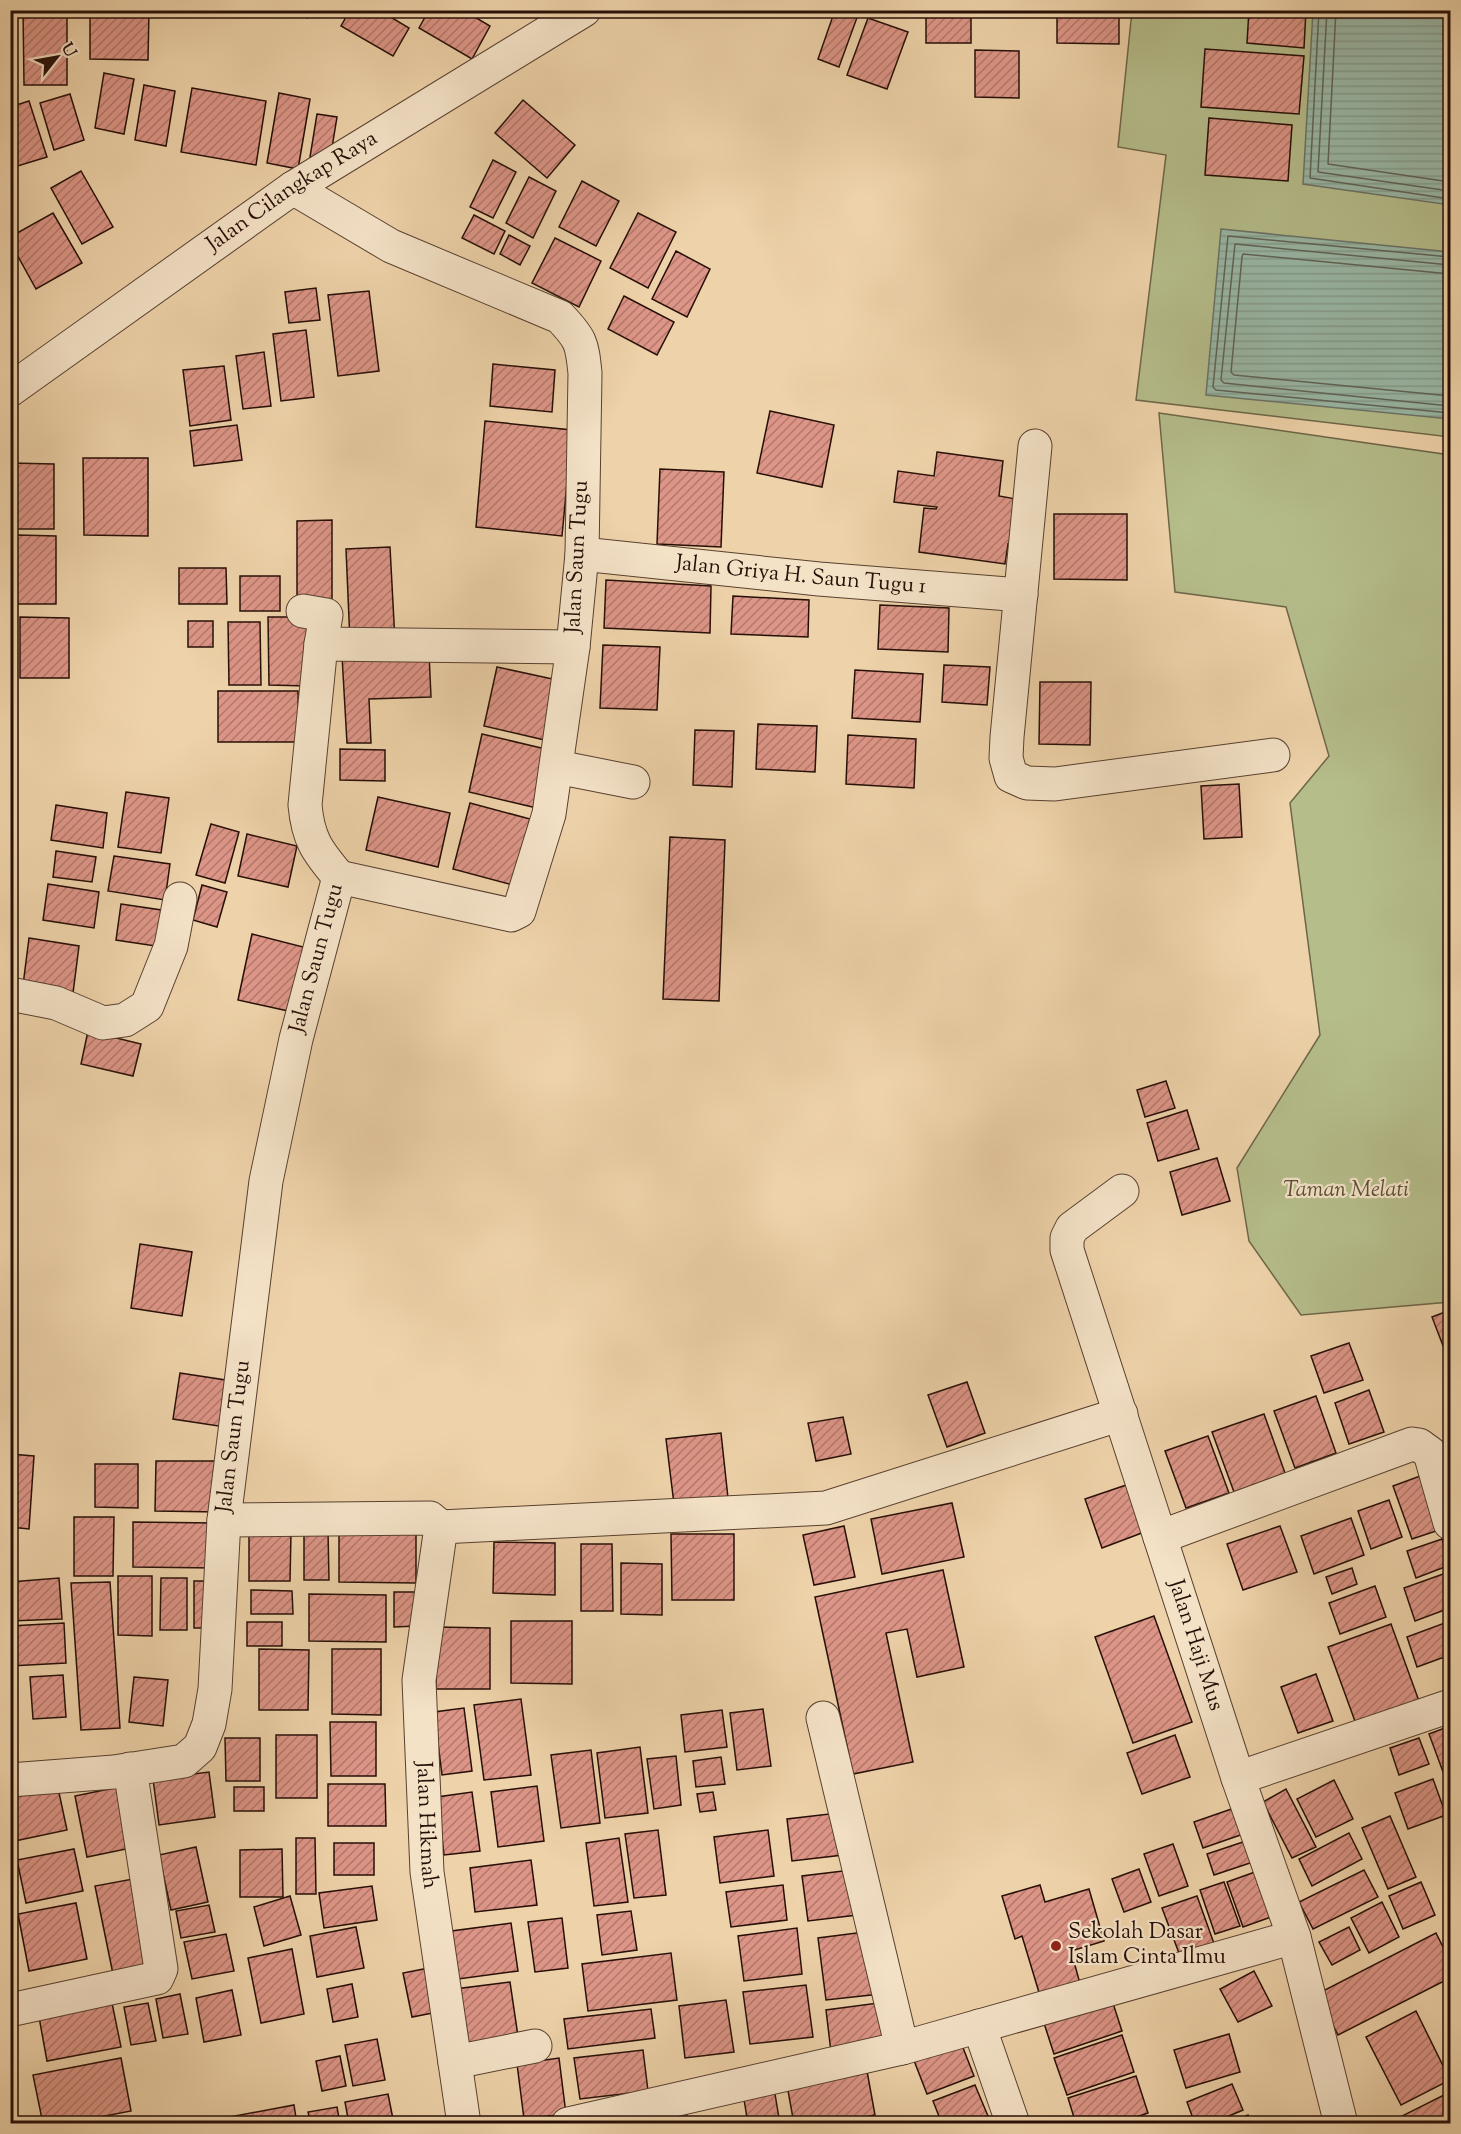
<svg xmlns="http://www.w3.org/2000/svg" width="1461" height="2134" viewBox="0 0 1461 2134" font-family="'Sorts Mill Goudy',serif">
	<defs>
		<pattern id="water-rules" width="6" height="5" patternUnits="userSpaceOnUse" patternTransform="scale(1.5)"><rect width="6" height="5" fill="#99b8a7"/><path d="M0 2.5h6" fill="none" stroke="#849d8e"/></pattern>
		<pattern id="building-hatch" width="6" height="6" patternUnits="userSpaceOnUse" patternTransform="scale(1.5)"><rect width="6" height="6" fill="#dd9587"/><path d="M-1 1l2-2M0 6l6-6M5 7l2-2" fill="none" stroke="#b3786c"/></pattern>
	</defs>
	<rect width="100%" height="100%" fill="#eed2a9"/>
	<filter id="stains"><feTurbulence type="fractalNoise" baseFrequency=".00333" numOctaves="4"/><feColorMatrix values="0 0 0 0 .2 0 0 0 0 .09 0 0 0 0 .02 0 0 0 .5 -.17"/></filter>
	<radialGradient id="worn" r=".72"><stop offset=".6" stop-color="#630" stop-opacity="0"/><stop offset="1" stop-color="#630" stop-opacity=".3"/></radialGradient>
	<g fill="#b5bd8b" stroke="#6e6649" stroke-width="1.5">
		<path d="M1132,11H1450V437L1136,400L1166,155L1118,147Z"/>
		<path d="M1159,413L1450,455V1302L1301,1315L1249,1241L1237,1168L1320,1035L1290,803L1329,756L1286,607L1175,592Z"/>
	</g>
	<g fill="url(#water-rules)" stroke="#6b7467" stroke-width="1.5">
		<path d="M1313,11H1450V205L1303,184Z"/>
		<path d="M1221,229L1450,252V419L1206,395Z"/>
	</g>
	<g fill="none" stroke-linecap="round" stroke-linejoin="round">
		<g stroke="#606457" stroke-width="1.5">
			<path d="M1319,10L1310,178L1450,199"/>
			<path d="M1327,10L1318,172L1450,191"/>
			<path d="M1336,10L1328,164L1450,182"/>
			<path d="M1450,257L1228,236L1213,387L1216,390L1450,413"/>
			<path d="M1450,265L1235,244L1221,380L1224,383L1450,406"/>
			<path d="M1450,274L1243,254L1242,257L1231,372L1234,375L1450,396"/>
		</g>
	</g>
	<g fill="url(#building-hatch)" stroke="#260f07" stroke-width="1.5">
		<path d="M23,10H67V85H24Z"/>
		<path d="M90,10H149L148,60L90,59Z"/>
		<path d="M294,10H312L307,18Z"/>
		<path d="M350,10H379L409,28L393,56L341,26Z"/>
		<path d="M429,10H463L490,26L472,59L419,28Z"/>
		<path d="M835,10L859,12L839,67L818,59Z"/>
		<rect x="926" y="10" width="45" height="33"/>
		<path d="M1057,10H1119V44L1057,43Z"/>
		<path d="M1249,10H1306L1304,48L1247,43Z"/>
		<path d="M868,18L908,32L887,89L847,75Z"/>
		<path d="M1205,49L1304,56L1299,114L1201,107Z"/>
		<path d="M975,50L1019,51V98L975,97Z"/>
		<path d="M104,73L134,79L124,134L95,128Z"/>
		<path d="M144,85L175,91L166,146L135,140Z"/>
		<path d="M192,88L266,101L256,165L181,152Z"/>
		<path d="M279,93L310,99L298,169L267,163Z"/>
		<path d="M70,94L84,140L54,150L40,103Z"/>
		<path d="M523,100L575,145L547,178L495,133Z"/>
		<path d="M29,101L47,157L11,168L10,107Z"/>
		<path d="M317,114L337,117L330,160L310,157Z"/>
		<path d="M1209,118L1292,125L1288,181L1205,175Z"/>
		<path d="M493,160L516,172L493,218L470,207Z"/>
		<path d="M81,171L113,227L82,244L51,188Z"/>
		<path d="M529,177L556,191L533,238L506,223Z"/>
		<path d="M582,181L619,201L596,246L559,227Z"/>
		<path d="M53,213L82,263L36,289L10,242V237Z"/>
		<path d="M638,213L676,232L648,288L610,268Z"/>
		<path d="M474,215L505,231L494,254L462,238Z"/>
		<path d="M509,235L530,246L520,265L500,254Z"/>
		<path d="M555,238L601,261L579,307L532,283Z"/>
		<path d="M676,251L710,269L687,317L652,299Z"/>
		<path d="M316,288L320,320L289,323L285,292Z"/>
		<path d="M369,291L379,371L338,376L328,295Z"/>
		<path d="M624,296L674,322L657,355L608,329Z"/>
		<path d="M306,330L314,397L281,401L273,334Z"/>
		<path d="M264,352L271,406L243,409L236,356Z"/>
		<path d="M493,364L555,370L552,412L490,406Z"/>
		<path d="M224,366L231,420L190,426L183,370Z"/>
		<path d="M770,411L834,425L822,487L757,473Z"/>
		<path d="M485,421L572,430L562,536L476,527Z"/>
		<path d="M237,425L242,460L194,466L190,431Z"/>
		<path d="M937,452L1003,461L999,496L1016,499L1010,545L1008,544L1005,564L919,552L924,508L936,509L937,507L894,502L898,471L934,476Z"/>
		<path d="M83,458H148V536L84,535Z"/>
		<path d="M10,463L54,464V529H10Z"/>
		<path d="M660,469L724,472L721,547L657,544Z"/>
		<path d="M1054,514H1127V580L1054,579Z"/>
		<path d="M332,520V604L297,605V521Z"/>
		<path d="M17,535L56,536V604H17Z"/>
		<path d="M390,547L395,641L350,642L346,549Z"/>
		<path d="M179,568H226L227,604H179Z"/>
		<rect x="240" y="576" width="40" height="35"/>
		<path d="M606,580L711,586L710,633L604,628Z"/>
		<path d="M733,596L809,600L808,637L731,634Z"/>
		<path d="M880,605L949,608L948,652L878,649Z"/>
		<path d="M20,617L69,618V678H20Z"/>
		<path d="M268,617H307L308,686L269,685Z"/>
		<rect x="188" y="621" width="25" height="26"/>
		<path d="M228,622H260L261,685H229Z"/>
		<path d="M603,645L660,647L657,710L600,708Z"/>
		<path d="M429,653L431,697L369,699L371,743H347L342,656Z"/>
		<path d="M944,665L990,667L987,705L942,702Z"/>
		<path d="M497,667L562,681L549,741L484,726Z"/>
		<path d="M855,670L923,674L920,722L852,718Z"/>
		<path d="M1040,682H1091L1090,745L1039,744Z"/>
		<path d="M218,691H298L299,742H218Z"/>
		<path d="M758,724L817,726L815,772L756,769Z"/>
		<path d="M695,730L734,731L732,787L693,785Z"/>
		<path d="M482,734L550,750L537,808L469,792Z"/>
		<path d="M848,735L916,739L914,788L846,784Z"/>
		<path d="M340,749L385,750V781L340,780Z"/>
		<path d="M1239,784L1242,837L1204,839L1201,786Z"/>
		<path d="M126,792L169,798L161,853L118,847Z"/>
		<path d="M378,797L450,813L438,867L366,850Z"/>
		<path d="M470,803L530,819L513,885L453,869Z"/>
		<path d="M56,805L107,813L103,848L51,840Z"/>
		<path d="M211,824L239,832L225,883L196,875Z"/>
		<path d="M247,834L297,846L288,887L238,876Z"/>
		<path d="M670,837L725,840L719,1001L663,999Z"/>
		<path d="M56,851L96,857L92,882L53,877Z"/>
		<path d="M114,856L170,864L165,900L108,891Z"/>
		<path d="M48,884L99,892L94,928L43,920Z"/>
		<path d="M202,885L227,892L217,927L193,920Z"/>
		<path d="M121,904L168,911L162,947L116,940Z"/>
		<path d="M252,934L307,948L293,1012L238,1000Z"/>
		<path d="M29,938L79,946L72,1001L22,993Z"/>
		<path d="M88,1031L141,1044L133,1076L81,1064Z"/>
		<path d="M1166,1081L1175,1108L1145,1117L1137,1090Z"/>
		<path d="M1187,1110L1199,1149L1158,1161L1147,1123Z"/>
		<path d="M1217,1158L1230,1201L1182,1215L1170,1172Z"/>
		<path d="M140,1244L192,1252L182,1316L131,1308Z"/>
		<path d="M1450,1310V1349L1445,1351L1432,1317Z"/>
		<path d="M1349,1343L1363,1380L1324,1393L1311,1356Z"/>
		<path d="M180,1373L232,1381L225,1427L173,1419Z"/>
		<path d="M967,1382L985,1433L947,1447L928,1395Z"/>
		<path d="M1369,1390L1384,1432L1349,1444L1335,1403Z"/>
		<path d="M1316,1396L1336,1453L1295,1468L1274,1411Z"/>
		<path d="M1264,1414L1285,1473L1234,1492L1212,1432Z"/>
		<path d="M843,1417L851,1454L816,1461L808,1423Z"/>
		<path d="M721,1433L728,1498L674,1504L666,1439Z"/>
		<path d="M1208,1436L1229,1493L1186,1508L1165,1451Z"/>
		<path d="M10,1454L34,1456L29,1529L10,1527Z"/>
		<path d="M156,1461H220V1512L155,1511Z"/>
		<path d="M95,1464H138V1508L95,1507Z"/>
		<path d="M1423,1475L1442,1529L1412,1539L1393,1486Z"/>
		<path d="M1138,1481L1155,1528L1102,1548L1085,1499Z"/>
		<path d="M1389,1500L1402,1537L1371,1549L1358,1511Z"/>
		<path d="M952,1503L964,1557L882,1574L871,1519Z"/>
		<path d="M74,1517H114L113,1576H74Z"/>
		<path d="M1351,1518L1364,1555L1314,1574L1301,1536Z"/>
		<path d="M133,1522L215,1523V1568L133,1567Z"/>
		<path d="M339,1522L416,1523V1583L339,1582Z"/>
		<path d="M844,1526L855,1577L814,1585L803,1535Z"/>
		<path d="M1280,1526L1297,1572L1243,1590L1227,1544Z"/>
		<path d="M304,1531H328L329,1580H304Z"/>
		<path d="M249,1533H291L290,1581H249Z"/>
		<path d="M671,1534H734V1600H672Z"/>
		<path d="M1442,1539L1450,1565L1416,1578L1407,1551Z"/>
		<path d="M494,1542L555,1543V1595L493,1593Z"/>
		<path d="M581,1544H612L613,1611H581Z"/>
		<path d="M621,1563L662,1564V1615L621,1614Z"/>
		<path d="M1352,1568L1357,1584L1332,1594L1326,1577Z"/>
		<path d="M943,1570L964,1667L917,1677L907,1629L886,1633L913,1762L853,1774L815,1597Z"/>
		<path d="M1446,1573L1450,1586V1608L1415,1621L1404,1588Z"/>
		<path d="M118,1576H152V1636L118,1635Z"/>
		<path d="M59,1578L62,1619L10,1621V1582Z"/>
		<path d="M161,1578H187V1630H160Z"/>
		<path d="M194,1581H216L215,1628H194Z"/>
		<path d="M110,1582L120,1728L81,1730L71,1583Z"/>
		<path d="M1375,1586L1386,1617L1340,1634L1329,1603Z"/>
		<path d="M251,1590L292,1591L293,1614H251Z"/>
		<path d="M394,1592H417V1626L394,1627Z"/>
		<path d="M309,1594L386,1595V1642L309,1641Z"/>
		<path d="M1154,1616L1192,1722L1133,1743L1095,1637Z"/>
		<path d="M511,1621H572V1684L511,1683Z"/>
		<path d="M1450,1621V1655L1417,1667L1407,1637Z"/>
		<rect x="247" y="1622" width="35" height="24"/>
		<path d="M64,1623L66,1663L10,1666V1626Z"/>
		<path d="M1391,1624L1419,1701L1356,1724L1328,1647Z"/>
		<path d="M436,1627L490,1628V1689H436Z"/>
		<path d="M259,1649L309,1650L308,1710H259Z"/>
		<path d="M332,1649H381V1715L332,1714Z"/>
		<path d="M10,1673H14L17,1718H10Z"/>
		<path d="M1316,1674L1333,1721L1298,1733L1281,1687Z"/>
		<path d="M63,1675L66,1717L33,1719L30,1677Z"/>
		<path d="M134,1677L168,1680L163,1726L129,1722Z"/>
		<path d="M521,1699L531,1775L484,1780L474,1705Z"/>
		<path d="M464,1708L472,1771L442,1775L434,1712Z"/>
		<path d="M763,1709L771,1766L737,1770L730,1713Z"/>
		<path d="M722,1710L727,1747L685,1752L681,1715Z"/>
		<path d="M330,1722H376V1776H331Z"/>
		<path d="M1450,1726V1779L1446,1780L1429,1734Z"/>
		<rect x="276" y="1735" width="41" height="63"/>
		<path d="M1175,1735L1190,1777L1142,1794L1127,1753Z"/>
		<path d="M225,1738H260V1781H226Z"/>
		<path d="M1419,1738L1429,1764L1399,1775L1390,1748Z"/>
		<path d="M640,1747L648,1813L605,1818L597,1753Z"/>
		<path d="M591,1750L600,1823L561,1828L551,1755Z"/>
		<path d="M676,1756L681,1805L654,1809L647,1759Z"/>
		<path d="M721,1757L725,1784L696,1787L693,1761Z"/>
		<path d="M209,1772L215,1817L159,1825L153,1779Z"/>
		<path d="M1433,1779L1446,1815L1408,1829L1395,1793Z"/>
		<path d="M1334,1780L1353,1819L1316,1837L1297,1799Z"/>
		<path d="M328,1784H385L386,1826H328Z"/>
		<path d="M537,1786L544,1841L498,1847L491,1792Z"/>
		<path d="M119,1787L131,1848L87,1857L75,1796Z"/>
		<rect x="234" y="1787" width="30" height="24"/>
		<path d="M58,1788L67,1830L10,1842V1798Z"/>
		<path d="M1286,1789L1316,1847L1292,1858L1263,1802Z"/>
		<path d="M472,1792L480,1851L444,1855L437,1797Z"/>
		<path d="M713,1792L716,1810L700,1812L697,1794Z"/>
		<path d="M1243,1805L1252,1831L1203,1848L1194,1822Z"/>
		<path d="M838,1813L843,1855L792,1861L787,1819Z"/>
		<path d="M1390,1816L1416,1877L1388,1889L1362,1828Z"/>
		<path d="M658,1830L666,1895L634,1898L625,1834Z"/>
		<path d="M768,1830L774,1876L720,1883L714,1837Z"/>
		<path d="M1349,1833L1362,1859L1312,1886L1299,1859Z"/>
		<path d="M296,1838H315L316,1894H296Z"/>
		<path d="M619,1838L628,1902L594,1906L586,1843Z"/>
		<path d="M1249,1840L1256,1861L1214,1875L1207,1854Z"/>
		<rect x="334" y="1843" width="40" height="32"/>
		<path d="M1173,1844L1188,1886L1159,1896L1144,1854Z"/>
		<path d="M196,1847L208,1902L171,1910L159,1855Z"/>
		<path d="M74,1849L83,1891L26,1903L17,1860Z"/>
		<path d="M282,1849L283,1897H240V1850Z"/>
		<path d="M531,1860L537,1905L475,1912L470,1868Z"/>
		<path d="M1139,1869L1151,1902L1124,1912L1112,1879Z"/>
		<path d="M851,1870L857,1915L808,1921L802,1876Z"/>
		<path d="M1364,1870L1378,1897L1313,1929L1299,1902Z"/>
		<path d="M1255,1872L1271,1917L1243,1927L1227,1882Z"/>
		<path d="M138,1878L156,1965L113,1974L95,1886Z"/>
		<path d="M1224,1882L1240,1926L1215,1934L1200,1890Z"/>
		<path d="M1421,1882L1435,1915L1403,1929L1389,1896Z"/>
		<path d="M783,1885L787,1920L731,1927L726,1892Z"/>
		<path d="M1040,1885L1045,1902L1089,1889L1104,1941L1071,1951L1081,1987L1041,1999L1022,1936L1015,1939L1002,1896Z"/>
		<path d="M372,1886L377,1920L324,1928L319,1893Z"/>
		<path d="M290,1896L301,1935L264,1946L254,1907Z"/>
		<path d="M1197,1896L1216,1949L1182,1961L1162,1908Z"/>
		<path d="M1382,1902L1399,1937L1369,1953L1351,1918Z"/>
		<path d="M76,1903L87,1959L29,1971L18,1914Z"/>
		<path d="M209,1905L215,1932L181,1938L176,1911Z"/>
		<path d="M631,1911L637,1950L602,1955L597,1915Z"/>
		<path d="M562,1918L568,1968L535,1972L528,1922Z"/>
		<path d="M511,1923L518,1971L451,1980L444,1932Z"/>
		<path d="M356,1927L364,1968L317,1977L310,1936Z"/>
		<path d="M1349,1927L1360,1950L1332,1965L1319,1942Z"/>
		<path d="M797,1928L802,1974L744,1981L738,1936Z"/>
		<path d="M872,1931L880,1994L826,2000L818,1938Z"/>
		<path d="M1436,1933L1450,1961V1978L1338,2035L1317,1994Z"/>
		<path d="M226,1934L234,1971L192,1979L184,1942Z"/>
		<path d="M292,1949L304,2014L261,2023L248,1958Z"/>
		<path d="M671,1953L677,2000L588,2011L582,1964Z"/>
		<path d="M434,1967L443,2011L412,2017L403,1973Z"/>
		<path d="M1254,1971L1272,2006L1238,2022L1220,1989Z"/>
		<path d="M510,1982L519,2043L463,2050L455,1989Z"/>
		<path d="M352,1984L358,2017L333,2022L327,1989Z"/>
		<path d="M806,1985L813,2037L750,2044L743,1992Z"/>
		<path d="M232,1990L241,2035L204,2042L196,1998Z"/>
		<path d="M180,1994L188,2034L163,2038L156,1999Z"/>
		<path d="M1110,1994L1122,2031L1054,2054L1042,2017Z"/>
		<path d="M726,2000L734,2052L685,2058L679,2006Z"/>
		<path d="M112,2003L121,2047L47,2061L39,2017Z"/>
		<path d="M148,2003L156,2041L131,2045L124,2007Z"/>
		<path d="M878,2003L884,2045L831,2052L826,2010Z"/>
		<path d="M651,2009L655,2038L568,2049L564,2019Z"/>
		<path d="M1416,2011L1450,2080L1401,2105L1366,2037Z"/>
		<path d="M1229,2034L1240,2072L1186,2088L1174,2050Z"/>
		<path d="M1122,2035L1134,2072L1067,2095L1054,2058Z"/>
		<path d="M377,2039L385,2080L353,2086L345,2045Z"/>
		<path d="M960,2040L974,2076L927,2094L913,2058Z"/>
		<path d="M643,2050L648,2091L580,2099L574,2058Z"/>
		<path d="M340,2056L346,2086L322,2091L316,2061Z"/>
		<path d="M121,2058L131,2111L64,2124H43L33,2075Z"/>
		<path d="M559,2058L566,2114L524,2119L517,2064Z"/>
		<path d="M867,2071L875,2115L830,2124H794L787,2085Z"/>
		<path d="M1136,2076L1148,2113L1116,2124H1076L1068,2098Z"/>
		<path d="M1232,2084L1243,2110L1210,2124H1195L1187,2102Z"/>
		<path d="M975,2085L988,2116L969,2124H942L933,2101Z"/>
		<path d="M774,2088L780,2124H748L743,2093Z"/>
		<path d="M1450,2092V2122L1447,2124H1405L1402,2116Z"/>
		<path d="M388,2094L394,2124H349L345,2102Z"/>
		<path d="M685,2104L688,2124H641Z"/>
		<path d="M294,2105L297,2124H225L224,2118Z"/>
		<path d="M337,2107L340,2124H311L308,2112Z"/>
		<path d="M1248,2115L1251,2124H1228Z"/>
		<path d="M1150,2117L1152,2124H1129Z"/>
	</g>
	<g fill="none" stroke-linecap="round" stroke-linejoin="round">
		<g stroke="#584030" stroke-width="35">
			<g id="minor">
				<path d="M293,188L391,246L560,317C581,339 582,343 585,373L582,554L573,647L549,814L519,911L511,915L339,877"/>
				<path id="s1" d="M10,390L293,188L584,10"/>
				<path d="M1035,446L1007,737L1006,758L1011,776L1027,783L1055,784L1273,755"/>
				<path id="s2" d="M582,554L819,579L1021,595"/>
				<path d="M303,611L326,615L321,644"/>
				<path d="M557,767L633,782"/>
				<path d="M339,877C317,851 308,839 305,805L321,644L573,647"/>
				<path d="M10,994L56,1003L103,1023L125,1020L147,1006L171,946L180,899"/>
				<path id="s3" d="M1122,1191L1072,1228L1067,1238V1250L1238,1778L1294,1937L1341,2124"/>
				<path d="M224,1520L430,1518L441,1527L826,1508L1121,1414"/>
				<path id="s4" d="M441,1527L419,1680L427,1872L464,2124"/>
				<path d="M1160,1537L1412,1444L1419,1445L1430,1453L1450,1523"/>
				<path d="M823,1718L902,2048"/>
				<path d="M1238,1778L1450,1706"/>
				<path id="s5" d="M10,1780L114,1772L184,1761L200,1747L209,1724L215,1689L224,1520L266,1181L296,1039L339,877"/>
				<path d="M10,2010L157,1978L161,1969L130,1769"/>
				<path d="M979,2026L1013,2124"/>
				<path d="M455,2062L535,2046"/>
				<path d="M568,2124L902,2048L1294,1937"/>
			</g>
		</g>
		<use href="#minor" stroke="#f4e2c7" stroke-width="33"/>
	</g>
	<circle fill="#8f2418" stroke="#f4e2c7" stroke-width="2" cx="1056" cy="1946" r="6"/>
	<g text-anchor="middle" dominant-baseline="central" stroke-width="4.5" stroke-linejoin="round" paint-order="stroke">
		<g font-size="22" fill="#260f07" stroke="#f4e2c7">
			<text stroke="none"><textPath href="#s1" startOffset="345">Jalan Cilangkap Raya</textPath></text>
			<text transform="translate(578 557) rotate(-87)">Jalan Saun Tugu</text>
			<text stroke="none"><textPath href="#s2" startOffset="220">Jalan Griya H. Saun Tugu 1</textPath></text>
			<text stroke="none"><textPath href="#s5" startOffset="996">Jalan Saun Tugu</textPath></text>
			<text stroke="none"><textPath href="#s5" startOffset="510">Jalan Saun Tugu</textPath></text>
			<text stroke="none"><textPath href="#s3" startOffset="501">Jalan Haji Mus</textPath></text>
			<text stroke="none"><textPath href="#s4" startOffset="300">Jalan Hikmah</textPath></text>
		</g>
		<g font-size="22" font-style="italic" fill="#584c35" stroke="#f4e2c7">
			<text x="1346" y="1191">Taman Melati</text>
		</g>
		<g font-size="22" fill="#260f07" stroke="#f4e2c7" text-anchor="start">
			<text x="1068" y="1933">Sekolah Dasar<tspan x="1068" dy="25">Islam Cinta Ilmu</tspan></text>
		</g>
	</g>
	<rect width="1461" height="2134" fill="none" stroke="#eed2a9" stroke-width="36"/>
	<rect x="12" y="12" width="1437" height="2110" fill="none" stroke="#260f07" stroke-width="3"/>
	<rect x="18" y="18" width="1425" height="2098" fill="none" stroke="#260f07" stroke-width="1.5"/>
	<g transform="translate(57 57) rotate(59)" stroke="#f4e2c7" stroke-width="4.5" paint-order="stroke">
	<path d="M0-4.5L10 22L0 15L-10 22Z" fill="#260f07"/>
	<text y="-9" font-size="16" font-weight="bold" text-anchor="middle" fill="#260f07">U</text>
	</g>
	<rect width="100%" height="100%" filter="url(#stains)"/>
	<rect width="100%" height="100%" fill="url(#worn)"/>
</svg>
